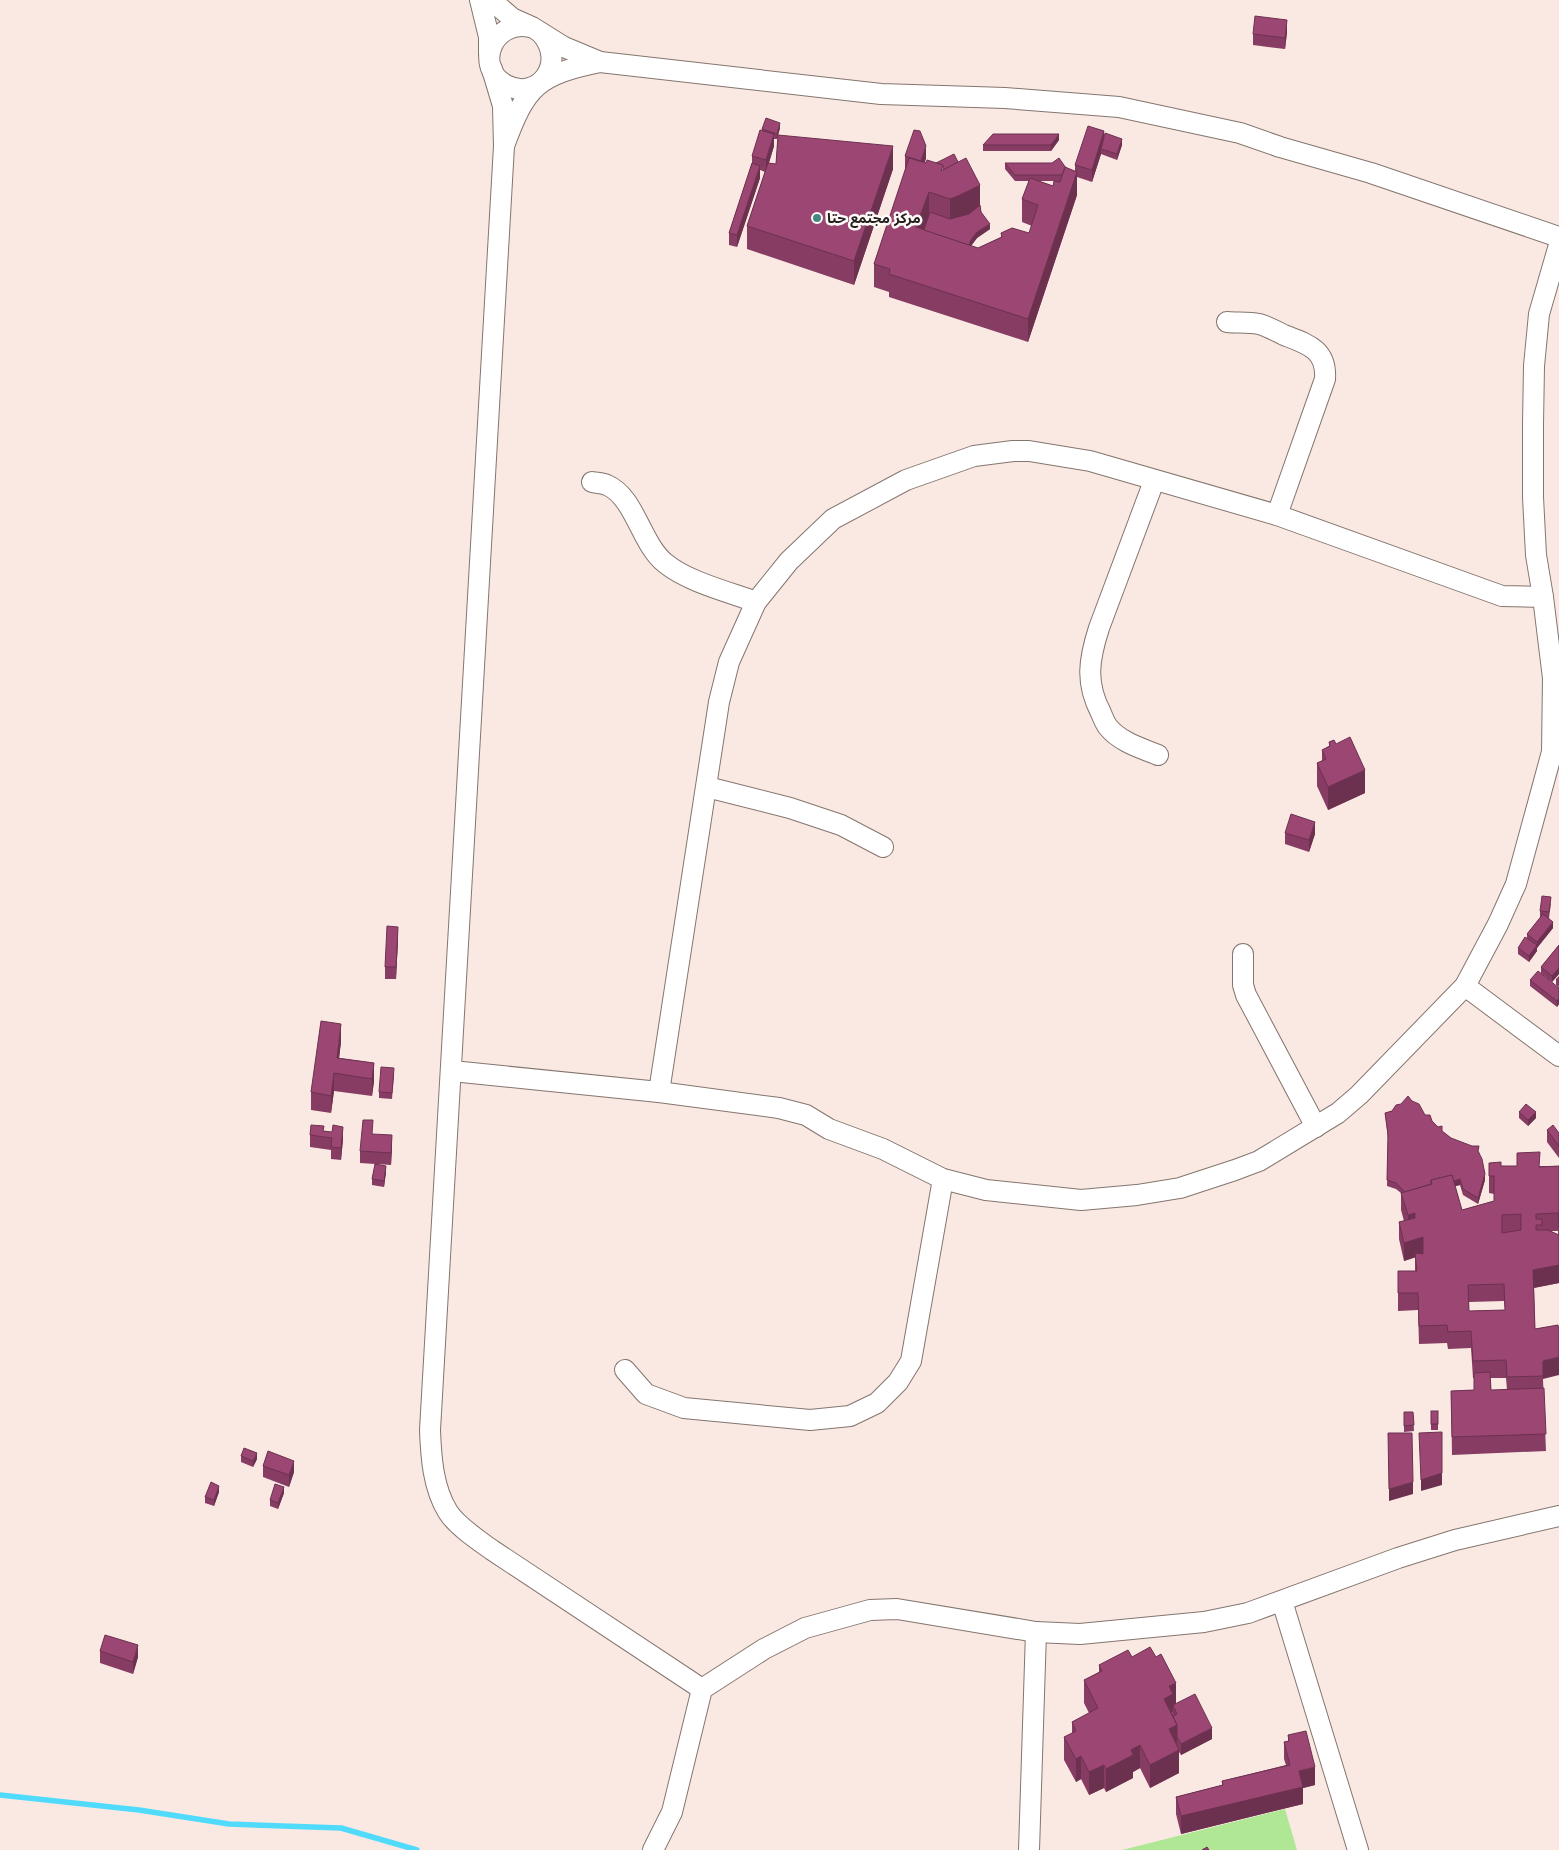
<svg xmlns="http://www.w3.org/2000/svg" width="1559" height="1850" viewBox="0 0 1559 1850" font-family="Jost,'Noto Sans Arabic',sans-serif">
	<rect width="100%" height="100%" fill="#fae9e2"/>
	<path fill="#afe794" d="M1285,1809L1297,1850H1122Z"/>
	<g fill="none" stroke-linecap="round" stroke-linejoin="round">
		<path stroke="#50dbfc" stroke-width="5.5" d="M0,1795L139,1810L229,1824L341,1828L417,1850"/>
		<g stroke="#84756f" stroke-width="22">
			<g id="minor">
				<path d="M480,0L489,37V54"/>
				<path d="M491,0L512,18L532,27L564,47L600,62L881,94L1005,98L1119,107L1240,133L1280,147L1371,173L1559,237"/>
				<path d="M530,27C493,19 473,67 506,85C538,102 568,63 541,33"/>
				<path d="M492,69L503,106L504,146C526,86 537,75 600,62"/>
				<path d="M504,146C480,574 456,1002 430,1430C431,1457 433,1488 448,1512C457,1526 478,1540 492,1550L702,1689"/>
				<path d="M1227,322C1237,323 1248,322 1259,324C1267,326 1276,331 1284,335C1307,344 1327,349 1325,379L1277,515"/>
				<path d="M1154,481L1099,628C1089,659 1085,683 1101,713C1103,718 1105,723 1108,727C1120,742 1141,748 1158,755"/>
				<path d="M592,482C597,483 602,483 607,485C635,497 641,544 665,563C688,582 729,592 756,602"/>
				<path d="M707,787L790,808L841,825L883,847"/>
				<path d="M1243,954V985L1246,995L1316,1127"/>
				<path d="M1465,986L1559,1056"/>
				<path d="M452,1071L659,1092L779,1108L806,1115L829,1129L883,1149L943,1179L986,1190L1081,1200L1137,1195L1180,1188L1235,1170L1259,1161L1338,1113L1359,1095L1465,986L1498,924L1516,884L1552,752L1553,678L1543,597L1536,555L1533,497V424L1534,366L1539,314L1559,245"/>
				<path d="M659,1092L719,702L729,662L756,602L789,561L833,519L906,480L974,456L1013,451H1029L1090,461L1277,515L1502,596L1543,597"/>
				<path d="M625,1370L646,1394L684,1408L810,1420L850,1416L877,1403L898,1382L911,1361L943,1179"/>
				<path d="M1282,1601L1358,1850"/>
				<path d="M653,1850L672,1812L702,1689L764,1649L805,1628L870,1610L897,1609L1036,1632L1080,1634L1204,1622L1248,1613L1398,1558L1455,1540L1559,1516"/>
				<path d="M1029,1850L1036,1632"/>
			</g>
		</g>
		<use href="#minor" stroke="#fff" stroke-width="20"/>
	</g>
	<g fill="#863c63" fill-rule="evenodd">
		<path d="M1287,32L1285,49L1253,45V34Z"/>
		<path d="M780,128L778,135L893,169L854,285L747,249V226L765,172L760,170V178L737,247L729,245V233L752,163V156L762,129ZM778,135L776,164L769,163L774,146V139H777Z"/>
		<path d="M1104,137L1122,145L1117,160L1101,154L1092,182L1077,177V195L1028,342L889,297V292L874,287V264L906,168H905V156L926,158L925,162L980,206L981,212L990,229L977,238L971,246L978,248L1001,237V233H1029L1032,226L1022,222V199L1029,181H1015L1005,169V163L1066,168L1075,171V165ZM1039,181H1054L1053,186Z"/>
		<path d="M1059,140L1051,151H983V145Z"/>
		<path d="M1329,742L1336,744L1365,793L1328,810L1317,786V763L1322,761V750L1329,746Z"/>
		<path d="M1285,833L1315,834L1309,852L1285,844Z"/>
		<path d="M1551,903L1549,918L1553,928L1537,948V951L1529,962L1518,954V948L1527,939V934L1541,917H1540V911Z"/>
		<path d="M398,939L396,979H385V967Z"/>
		<path d="M1559,945V974L1552,982L1541,973V967Z"/>
		<path d="M1559,976V987L1556,985V979Z"/>
		<path d="M1530,980L1559,988V1004L1557,1007L1530,986Z"/>
		<path d="M341,1042L339,1058L374,1063V1081L372,1096L334,1091L331,1113L311,1110V1092Z"/>
		<path d="M394,1074L392,1099L379,1098V1092Z"/>
		<path d="M1412,1101L1425,1115L1432,1121L1442,1131L1451,1138L1479,1152L1485,1180L1478,1204L1463,1195L1460,1185L1455,1186L1462,1210L1494,1201V1194L1489,1193V1163L1501,1166H1559V1283L1534,1288L1535,1329L1558,1325L1543,1379L1546,1451L1452,1455L1451,1391L1474,1390V1378H1473L1471,1348L1448,1349L1447,1343L1419,1344L1418,1310L1398,1311V1271H1415V1257L1404,1261L1399,1239V1222L1404,1221L1401,1210V1193L1396,1189L1387,1186L1388,1139L1385,1113L1392,1111ZM1550,1231H1558V1235ZM1504,1301L1505,1310L1469,1311V1302ZM1490,1378H1506L1507,1390H1491Z"/>
		<path d="M1519,1112L1536,1118L1528,1126L1519,1118Z"/>
		<path d="M1547,1130L1559,1133V1158L1547,1142Z"/>
		<path d="M324,1131L343,1139L341,1160L331,1159V1150L310,1147V1135Z"/>
		<path d="M373,1134L392,1147L391,1165L376,1164L386,1172L384,1187L372,1185V1179L375,1164L360,1163V1151Z"/>
		<rect x="1431" y="1411" width="7" height="19"/>
		<path d="M1404,1412H1413L1414,1431L1404,1432Z"/>
		<path d="M241,1456L257,1459L253,1467L241,1462Z"/>
		<path d="M263,1466L294,1472L289,1487L263,1477Z"/>
		<path d="M219,1492L214,1506L205,1503V1497Z"/>
		<path d="M284,1493L278,1509L270,1506V1500Z"/>
		<path d="M100,1651L138,1657L133,1674L100,1663Z"/>
		<path d="M1132,1657L1176,1704L1212,1739L1181,1755L1179,1752V1773L1150,1788L1140,1768L1133,1772V1778L1106,1792L1104,1788L1089,1795L1081,1779L1076,1782L1064,1760V1737L1072,1734V1722L1089,1713L1084,1703V1680L1099,1672V1665Z"/>
		<path d="M1288,1735L1315,1785L1303,1788V1804L1181,1834L1176,1814V1797L1222,1785V1781L1286,1765L1284,1759V1742L1288,1741Z"/>
	</g>
	<g fill="#6d3150">
		<path d="M1287,20V32L1285,49V38Z"/>
		<path d="M780,123V128L777,139V134Z"/>
		<path d="M1104,131V143L1101,149V154L1092,182V170Z"/>
		<path d="M774,134V146L766,172V160Z"/>
		<path d="M1059,134V140L1051,151V145Z"/>
		<path d="M1122,139V145L1117,160V154Z"/>
		<path d="M893,146V169L854,285V261Z"/>
		<path d="M926,146V158L921,173V161Z"/>
		<path d="M760,166V178L737,247V235Z"/>
		<path d="M1077,172V195L1028,342V319Z"/>
		<path d="M980,185V208L958,220L950,222V199Z"/>
		<path d="M929,192V215L916,250V227Z"/>
		<path d="M990,224V229L977,238L971,246L965,258L971,240L977,232Z"/>
		<path d="M1365,770V793L1328,810V787Z"/>
		<path d="M1315,822V834L1309,852V840Z"/>
		<path d="M1553,922V928L1537,948V942Z"/>
		<path d="M398,927V939L396,979V967Z"/>
		<path d="M1537,945V951L1529,962V956Z"/>
		<path d="M1559,968V974L1552,982V976Z"/>
		<path d="M1559,998V1004L1557,1007V1001Z"/>
		<path d="M341,1024V1042L337,1075V1058Z"/>
		<path d="M374,1063V1081L372,1096V1079Z"/>
		<path d="M334,1073V1091L331,1113V1096Z"/>
		<path d="M1536,1112V1118L1528,1126V1120Z"/>
		<path d="M343,1127V1139L341,1160V1148Z"/>
		<path d="M392,1135V1147L391,1165V1153Z"/>
		<path d="M386,1166V1172L384,1187V1181Z"/>
		<path d="M1485,1174V1180L1478,1204V1198Z"/>
		<path d="M1460,1179V1185L1432,1192V1186Z"/>
		<path d="M1415,1213V1230L1408,1232V1215Z"/>
		<path d="M1423,1237V1255L1404,1261V1243Z"/>
		<path d="M1559,1265V1283L1533,1288V1270Z"/>
		<path d="M1559,1357V1375L1543,1379V1394V1361Z"/>
		<path d="M1442,1444V1485L1421,1491V1480Z"/>
		<path d="M257,1453V1459L253,1467V1461Z"/>
		<path d="M294,1461V1472L289,1487V1475Z"/>
		<path d="M1413,1482V1494L1389,1501V1489Z"/>
		<path d="M219,1486V1492L214,1506V1500Z"/>
		<path d="M284,1487V1493L278,1509V1503Z"/>
		<path d="M138,1645V1657L133,1674V1662Z"/>
		<path d="M1176,1683V1706L1173,1705V1717L1164,1699L1169,1686Z"/>
		<path d="M1177,1720V1748L1169,1729Z"/>
		<path d="M1212,1728V1739L1181,1755V1744Z"/>
		<path d="M1140,1745V1768L1133,1772V1778L1106,1792V1769L1131,1750Z"/>
		<path d="M1179,1750V1773L1150,1788V1765Z"/>
		<path d="M1081,1756V1779L1076,1782V1759Z"/>
		<path d="M1104,1765V1788L1089,1795V1772Z"/>
		<path d="M1315,1767V1785L1303,1788V1804L1181,1834V1816L1299,1771Z"/>
	</g>
	<g fill="#9c4673" stroke="#6d3150" fill-rule="evenodd">
		<path d="M1255,16L1287,20L1285,38L1253,34Z"/>
		<path d="M766,118L780,123L777,134L762,129Z"/>
		<path d="M1088,126L1104,131L1092,170L1075,165Z"/>
		<path d="M760,130L774,134L766,160L752,156Z"/>
		<path d="M914,130L920,131L926,146L921,161L905,156Z"/>
		<path d="M1105,133L1122,139L1117,154L1101,149Z"/>
		<path d="M993,134H1059L1051,145H983Z"/>
		<path d="M778,135L893,146L854,261L747,226L768,163L776,164Z"/>
		<path d="M954,154L958,162L943,170V165L936,163Z"/>
		<path d="M909,158L926,163L927,160L943,165L941,171L966,158L980,185L958,196L950,199L929,192L916,227L978,248L1002,237L1001,233L1012,228L1029,233L1038,205L1022,199L1030,178L1053,186L1054,181L1060,182L1065,167L1077,172L1028,319L889,274L890,269L874,264Z"/>
		<path d="M1059,158L1066,168L1065,167L1062,175H1015L1005,163H1052Z"/>
		<path d="M752,163L760,166L737,235L729,233Z"/>
		<path d="M980,205L981,212L990,224L977,232L971,240L969,245L924,230L930,212L950,219L969,214Z"/>
		<path d="M1350,737L1365,770L1328,787L1317,763L1326,759L1322,750L1330,746L1329,742L1334,740L1336,744Z"/>
		<path d="M1291,814L1315,822L1309,840L1285,833Z"/>
		<path d="M1542,896L1551,897L1549,912L1540,911Z"/>
		<path d="M1543,914L1553,922L1537,942L1527,934Z"/>
		<path d="M387,926L398,927L396,967H385Z"/>
		<path d="M1525,937L1537,945L1529,956L1518,948Z"/>
		<path d="M1559,945V968L1552,976L1541,967Z"/>
		<path d="M1538,971L1559,988V998L1557,1001L1530,980Z"/>
		<path d="M321,1021L341,1024L337,1058L374,1063L372,1079L334,1073L331,1096L311,1092Z"/>
		<path d="M381,1067L394,1068L392,1093L379,1092Z"/>
		<path d="M1408,1096L1412,1101L1419,1104L1425,1115H1430L1432,1121L1438,1127L1442,1126V1131L1451,1138L1472,1146H1479L1478,1151L1482,1159L1485,1174L1478,1198L1463,1189L1460,1179L1454,1181L1452,1175L1431,1180V1184L1405,1192L1396,1183L1387,1180L1388,1134L1385,1113L1392,1111L1396,1105L1401,1104Z"/>
		<path d="M1526,1104L1536,1112L1528,1120L1519,1112Z"/>
		<path d="M363,1120H373L372,1134L392,1135L391,1153L360,1151Z"/>
		<path d="M311,1125L324,1126L323,1131L332,1132L333,1125L343,1127L341,1148L331,1147L332,1138L310,1135Z"/>
		<path d="M1553,1125L1559,1133V1146L1547,1130Z"/>
		<path d="M1540,1152L1539,1167L1559,1166V1227L1558,1213L1536,1214V1219H1542V1225H1536V1230H1548L1559,1235V1265L1533,1270L1535,1329L1558,1325L1559,1330V1357L1543,1361V1376L1507,1377L1506,1360L1473,1361L1471,1331L1448,1332L1447,1325L1419,1326L1418,1293H1398V1271H1417L1415,1253L1423,1254V1237L1404,1243L1399,1222L1415,1218V1213L1408,1215L1401,1193L1432,1184L1431,1180L1452,1175L1462,1210L1494,1201V1176H1489V1163L1501,1162V1166H1517V1153ZM1521,1214V1230L1502,1233V1215ZM1504,1284L1505,1310L1469,1311L1468,1285Z"/>
		<path d="M375,1164L386,1166L384,1181L372,1179Z"/>
		<path d="M1490,1372L1491,1390L1544,1388L1546,1434L1452,1437L1451,1391L1474,1390V1373Z"/>
		<rect x="1431" y="1411" width="7" height="13"/>
		<path d="M1404,1412H1413L1414,1425L1404,1426Z"/>
		<path d="M1442,1432V1473L1421,1480L1419,1433Z"/>
		<path d="M1388,1433H1412L1413,1482L1389,1489Z"/>
		<path d="M244,1448L257,1453L253,1461L241,1456Z"/>
		<path d="M268,1451L294,1461L289,1475L263,1466Z"/>
		<path d="M211,1482L219,1486L214,1500L205,1497Z"/>
		<path d="M275,1484L284,1487L278,1503L270,1500Z"/>
		<path d="M105,1635L138,1645L133,1662L100,1651Z"/>
		<path d="M1150,1647L1156,1657L1161,1654L1176,1683L1169,1686L1173,1694L1164,1699L1177,1725L1169,1729L1179,1750L1150,1765L1140,1745L1131,1750L1133,1755L1106,1769L1104,1765L1089,1772L1081,1756L1076,1759L1064,1737L1076,1731L1072,1722L1098,1708L1084,1680L1102,1671L1099,1665L1128,1650L1132,1657Z"/>
		<path d="M1195,1694L1212,1728L1181,1744L1177,1737V1725L1173,1716L1177,1714L1173,1705Z"/>
		<path d="M1173,1711L1175,1715L1173,1716L1171,1712Z"/>
		<path d="M1306,1731L1315,1767L1299,1771L1303,1787L1181,1816L1176,1797L1223,1785L1222,1781L1290,1765L1284,1742L1289,1741L1288,1735Z"/>
		<path d="M1207,1847L1209,1850H1202Z"/>
	</g>
	<circle fill="#438981" stroke="#fdfaf8" stroke-width="2" cx="817" cy="218" r="5"/>
	<g text-anchor="middle" dominant-baseline="central" stroke-width="5" stroke-linejoin="round" paint-order="stroke">
		<g font-size="14" font-weight="bold" fill="#241e1c" stroke="#fdfaf8" text-anchor="start">
			<text x="827" y="218">مركز مجتمع حتا</text>
		</g>
	</g>
</svg>
